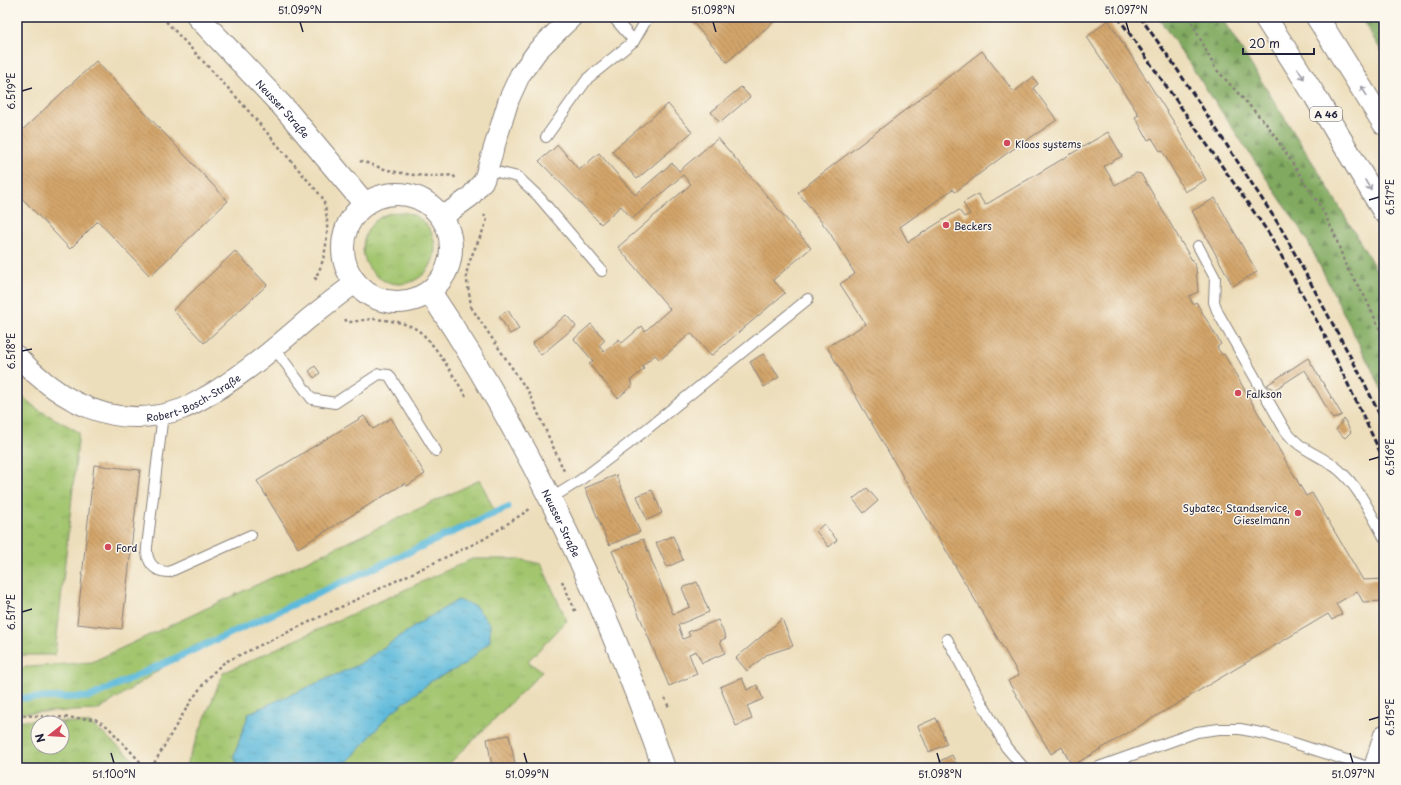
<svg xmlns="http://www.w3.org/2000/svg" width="1401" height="785" viewBox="0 0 1401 785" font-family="'Playpen Sans',sans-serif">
	<defs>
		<pattern id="grass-tufts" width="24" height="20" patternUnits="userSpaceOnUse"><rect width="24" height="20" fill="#a2c56e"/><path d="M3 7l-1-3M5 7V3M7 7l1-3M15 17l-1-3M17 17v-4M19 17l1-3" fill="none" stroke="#8ba960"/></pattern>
		<pattern id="forest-firs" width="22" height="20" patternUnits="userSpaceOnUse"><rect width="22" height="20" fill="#81aa61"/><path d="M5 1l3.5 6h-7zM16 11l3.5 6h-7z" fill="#698a51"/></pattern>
		<pattern id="park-crowns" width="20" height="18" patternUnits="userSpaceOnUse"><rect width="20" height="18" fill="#a2c56e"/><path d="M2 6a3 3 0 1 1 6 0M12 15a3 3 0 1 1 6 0" fill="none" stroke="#8ba960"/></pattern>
		<pattern id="water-ripples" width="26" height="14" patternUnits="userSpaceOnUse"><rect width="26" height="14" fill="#5dbadb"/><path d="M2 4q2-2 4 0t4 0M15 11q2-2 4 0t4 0" fill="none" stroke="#4c97b3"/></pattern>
		<pattern id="building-back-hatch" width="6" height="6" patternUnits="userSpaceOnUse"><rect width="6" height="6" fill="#d3a56a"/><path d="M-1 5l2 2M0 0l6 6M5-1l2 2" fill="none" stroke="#ab8658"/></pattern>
	</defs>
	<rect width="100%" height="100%" fill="#fbf7ec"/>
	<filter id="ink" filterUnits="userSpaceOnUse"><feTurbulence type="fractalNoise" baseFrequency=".025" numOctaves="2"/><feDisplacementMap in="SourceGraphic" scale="8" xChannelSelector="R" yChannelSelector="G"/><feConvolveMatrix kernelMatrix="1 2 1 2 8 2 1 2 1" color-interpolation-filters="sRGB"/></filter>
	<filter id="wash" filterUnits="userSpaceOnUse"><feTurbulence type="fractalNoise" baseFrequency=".012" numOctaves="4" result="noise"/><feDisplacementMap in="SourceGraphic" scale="16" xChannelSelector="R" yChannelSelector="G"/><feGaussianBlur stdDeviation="0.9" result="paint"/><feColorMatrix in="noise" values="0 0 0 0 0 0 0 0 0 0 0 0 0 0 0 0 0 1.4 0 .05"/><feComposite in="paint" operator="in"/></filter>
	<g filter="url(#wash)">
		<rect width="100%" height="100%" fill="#eddebb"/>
		<g fill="url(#grass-tufts)" stroke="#627454">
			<circle cx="399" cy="248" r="36"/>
			<path d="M17,392L37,409L79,432L55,655H17Z"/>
			<path d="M480,480L496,514L195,646L99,710L17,713V668L92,662Z"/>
			<path d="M472,559H519L541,564L567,621L528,661L542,672L445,768H185L223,673Z"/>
		</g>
		<g fill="url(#forest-firs)" stroke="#52664e">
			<path d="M1158,17H1221L1325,182L1384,283V394L1305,236Z"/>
			<path d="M1360,17H1384V55Z"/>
		</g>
		<path fill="url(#park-crowns)" stroke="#627454" fill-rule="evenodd" d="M17,720L90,723L144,768H17ZM38,723H62V747H38Z"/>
		<path fill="url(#water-ripples)" stroke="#406e8b" d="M458,600L475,606L490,624V641L464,665L433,680L392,712L342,768H239L234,756L249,713L358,665L424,620Z"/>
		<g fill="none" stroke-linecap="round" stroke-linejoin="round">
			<path stroke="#5dbadb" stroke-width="7" d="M17,698L90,697L508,507"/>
		</g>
		<g id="blocks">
			<g fill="url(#building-back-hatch)">
				<path d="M695,17H779L727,62L691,20Z"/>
				<path d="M1108,20L1175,124L1206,180L1185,192L1162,150L1160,151L1152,138L1148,140L1135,117L1139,115L1087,37Z"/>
				<path d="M982,51L1014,92L1033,77L1038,84L1033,88L1057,120L1006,154L955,192L953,189L900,227L908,242L959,210L964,217L970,214L963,203L978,194L985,205L1108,132L1122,156L1104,166L1115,185L1136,173L1141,174L1196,267L1198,292L1189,296L1193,304L1196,302L1221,344L1217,347L1222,355L1224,354L1306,496L1312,493L1363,580L1384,579V601L1363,602L1357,591L1336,604L1342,614L1332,620L1328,614L1072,766L1062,747L1051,754L1008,681L1019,675L827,347L866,324L840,284L855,274L830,233L798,192Z"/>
				<path d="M96,61L228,201L150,276L98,221L70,249L17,193V135Z"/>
				<path d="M741,87L750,97L720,123L711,112Z"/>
				<path d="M668,104L692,132L637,179L612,151Z"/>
				<path d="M718,138L811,248L773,280L785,293L711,356L691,333L660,360L655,355L642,366L644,369L630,381L633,385L618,398L589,364L593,361L574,339L591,324L605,340L599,346L604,352L619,339L622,343L642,326L645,331L670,309L618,247L691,184L683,175L632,219L621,206L601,224L539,161L558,145L579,170L599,153L635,195L672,163L679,171Z"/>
				<path d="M1215,198L1257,272L1233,286L1192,211Z"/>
				<path d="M235,251L267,285L204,343L173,310Z"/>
				<path d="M508,310L519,329L510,334L499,316Z"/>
				<path d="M566,315L576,326L541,355L532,344Z"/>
				<path d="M763,354L779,377L764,387L750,362Z"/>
				<path d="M1308,358L1342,415L1333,419L1305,370L1274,390L1267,385Z"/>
				<path d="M315,366L320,373L314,378L309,371Z"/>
				<path d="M364,416L373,429L391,418L425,474L407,486L405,483L298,548L257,481Z"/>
				<path d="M1344,419L1351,432L1345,438L1336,430Z"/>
				<path d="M94,465L140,470L122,629L77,624Z"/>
				<path d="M616,475L640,532L609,545L585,488Z"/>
				<path d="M867,488L878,501L864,513L853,499Z"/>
				<path d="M652,490L662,513L647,520L637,496Z"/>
				<path d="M824,524L837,540L829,547L816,531Z"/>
				<path d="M673,536L683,560L667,567L656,543Z"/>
				<path d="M643,539L673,614L690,607L682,588L697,582L709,612L678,625L683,639L690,636L688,632L718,620L726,638L720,641L725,653L702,663L696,651L689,654L697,674L669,686L612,551Z"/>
				<path d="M782,619L793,646L766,655L747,671L736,658Z"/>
				<path d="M742,678L747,690L757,685L763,699L747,706L752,719L736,726L720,687Z"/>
				<path d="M936,718L947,744L929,752L918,726Z"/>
				<path d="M509,735L516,768H483L492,766L487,739Z"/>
				<path d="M952,755L958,768H943L940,761Z"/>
			</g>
		</g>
	</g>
	<g filter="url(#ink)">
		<use href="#blocks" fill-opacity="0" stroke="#88807b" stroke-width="1"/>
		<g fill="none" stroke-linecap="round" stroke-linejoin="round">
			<g stroke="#88807b" stroke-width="12">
				<g id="service">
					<path d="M613,17L634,41L648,17"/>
					<path d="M546,137L588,78L634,41"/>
					<path d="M489,170L518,177L539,197L602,271"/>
					<path d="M1198,246L1215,278L1214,302L1218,313L1285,430C1300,451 1320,454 1339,470C1359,487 1371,514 1384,537"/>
					<path d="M275,349L312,399L335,403L379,374L389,375L436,451"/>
					<path d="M163,414L147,547C146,562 154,572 169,572L251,535"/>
					<path d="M550,499L579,481L627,445L808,299"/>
					<path d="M947,639L1006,747L1024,768"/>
					<path d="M1096,768L1197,732L1219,729H1240L1266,734L1371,768"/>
				</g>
			</g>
			<g stroke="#88807b" stroke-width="22">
				<g id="minor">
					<path d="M441,218L470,197L484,180L509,99L520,75L538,50L572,17"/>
					<path id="s1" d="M17,356C61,403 117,432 182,409C193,405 203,398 214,392C248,371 277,346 307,320C323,307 339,295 355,283"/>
					<path d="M1374,768L1384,735"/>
				</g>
			</g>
			<g stroke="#88807b" stroke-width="24">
				<g id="secondary">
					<path id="s2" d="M198,17L287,111L365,204"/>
					<circle cx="397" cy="248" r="54"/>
					<path id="s3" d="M430,292C529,439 605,601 664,768"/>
				</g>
			</g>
			<g stroke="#88807b" stroke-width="24">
				<g id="motorway">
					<path d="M1265,17L1315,96L1384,212"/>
					<path d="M1317,17L1384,124"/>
				</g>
			</g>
			<g stroke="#88807b" stroke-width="2.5" stroke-dasharray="3 3" stroke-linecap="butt">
				<path d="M162,17L239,100L322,197C331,218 328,258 315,278L319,282"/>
				<path d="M1189,17L1215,68L1269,127L1322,209L1334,233L1346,266L1365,297L1384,338"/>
				<path d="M360,162L362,161C394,174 419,178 453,175L456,179"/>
				<path d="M471,307L529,393L564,471"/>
				<path d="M470,308C472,297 465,283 467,271C471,252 482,237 487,219L484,215"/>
				<path d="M345,319L347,322C356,322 365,319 374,319C388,320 404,322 416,329C434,340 454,378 466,396"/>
				<path d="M562,581L576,613"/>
				<path d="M665,698L669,708"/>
				<path d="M17,715L95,719L108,727L146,768"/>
				<path d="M151,768C172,735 195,685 225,662L484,539L530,509"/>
			</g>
			<use href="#service" stroke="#fff" stroke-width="10"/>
			<use href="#minor" stroke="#fff" stroke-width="20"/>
			<use href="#secondary" stroke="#fff" stroke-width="22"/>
			<use href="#motorway" stroke="#fff" stroke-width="22"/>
			<g stroke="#22223b" stroke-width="3" stroke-dasharray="6 3" stroke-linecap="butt">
				<path d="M1118,17L1270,235L1326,338L1384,460"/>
				<path d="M1140,17L1173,63L1281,228L1363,380L1384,424"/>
			</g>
		</g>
		<defs><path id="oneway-shaft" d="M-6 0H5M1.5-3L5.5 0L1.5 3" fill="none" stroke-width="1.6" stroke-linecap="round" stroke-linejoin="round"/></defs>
		<g stroke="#9c9ca7">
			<use href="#oneway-shaft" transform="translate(1301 74) rotate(58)"/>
			<use href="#oneway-shaft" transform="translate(1364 91) rotate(-121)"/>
			<use href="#oneway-shaft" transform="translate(1368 185) rotate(59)"/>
		</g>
	</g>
	<path fill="none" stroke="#22223b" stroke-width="1.5" d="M300,22L303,32M713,22L716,32M1126,22L1129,32M22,91L32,88M1369,200L1379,197M22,351L32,349M1369,460L1379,457M22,612L32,609M1369,720L1379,717M111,753L114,763M524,753L527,763M937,753L940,763M1350,753L1353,763"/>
	<g fill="#d1495b" stroke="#fbf7ec" stroke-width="1.5">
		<circle cx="1007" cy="143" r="4"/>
		<circle cx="946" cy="225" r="4"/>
		<circle cx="1238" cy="393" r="4"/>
		<circle cx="1298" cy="513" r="4"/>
		<circle cx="108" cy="547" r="4"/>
	</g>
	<g text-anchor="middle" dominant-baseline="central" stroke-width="3" stroke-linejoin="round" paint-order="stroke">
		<rect fill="#fbf7ec" stroke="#636270" stroke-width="1" x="1310" y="107" width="32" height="14" rx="3"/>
		<g font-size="9" font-weight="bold" fill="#22223b">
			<text x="1326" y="114">A 46</text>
		</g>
		<g font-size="10" fill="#22223b" stroke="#fbf7ec">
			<text stroke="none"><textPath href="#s2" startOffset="125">Neusser Straße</textPath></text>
			<text stroke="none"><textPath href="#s1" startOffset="199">Robert-Bosch-Straße</textPath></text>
			<text stroke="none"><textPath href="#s3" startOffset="266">Neusser Straße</textPath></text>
		</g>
		<g font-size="10" fill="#22223b" stroke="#fbf7ec" text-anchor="start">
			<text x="1015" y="143">Kloos systems</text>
			<text x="954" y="225">Beckers</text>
			<text x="1246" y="393">Falkson</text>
			<text x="1290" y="507" text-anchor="end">Sybatec, Standservice,<tspan x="1290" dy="12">Gieselmann</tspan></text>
			<text x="116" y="547">Ford</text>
		</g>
	</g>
	<rect width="1401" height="785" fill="none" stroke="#fbf7ec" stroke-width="44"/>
	<g transform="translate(50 735) rotate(253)"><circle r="19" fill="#fbf7ec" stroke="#a4a2a5"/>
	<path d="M0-3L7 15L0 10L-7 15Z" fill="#d1495b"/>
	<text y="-6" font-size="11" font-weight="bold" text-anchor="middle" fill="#22223b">N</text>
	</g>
	<path d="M1243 48v6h71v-6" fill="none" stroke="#22223b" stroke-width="2"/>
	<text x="1249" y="48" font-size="12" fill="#22223b" stroke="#fbf7ec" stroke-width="3" paint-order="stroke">20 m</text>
	<rect x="22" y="22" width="1357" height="741" fill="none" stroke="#22223b" stroke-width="1.5"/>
	<g font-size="10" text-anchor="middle" fill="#22223b">
		<text x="300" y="14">51.099°N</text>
		<text x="713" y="14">51.098°N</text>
		<text x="1126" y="14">51.097°N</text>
		<text transform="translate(11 91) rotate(-90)" y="4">6.519°E</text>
		<text transform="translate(1390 197) rotate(-90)" y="4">6.517°E</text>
		<text transform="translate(11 351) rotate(-90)" y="4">6.518°E</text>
		<text transform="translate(1390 457) rotate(-90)" y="4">6.516°E</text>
		<text transform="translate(11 612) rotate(-90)" y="4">6.517°E</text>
		<text transform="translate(1390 717) rotate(-90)" y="4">6.515°E</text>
		<text x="114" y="778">51.100°N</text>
		<text x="527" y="778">51.099°N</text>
		<text x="940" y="778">51.098°N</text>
		<text x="1353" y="778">51.097°N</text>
	</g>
</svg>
